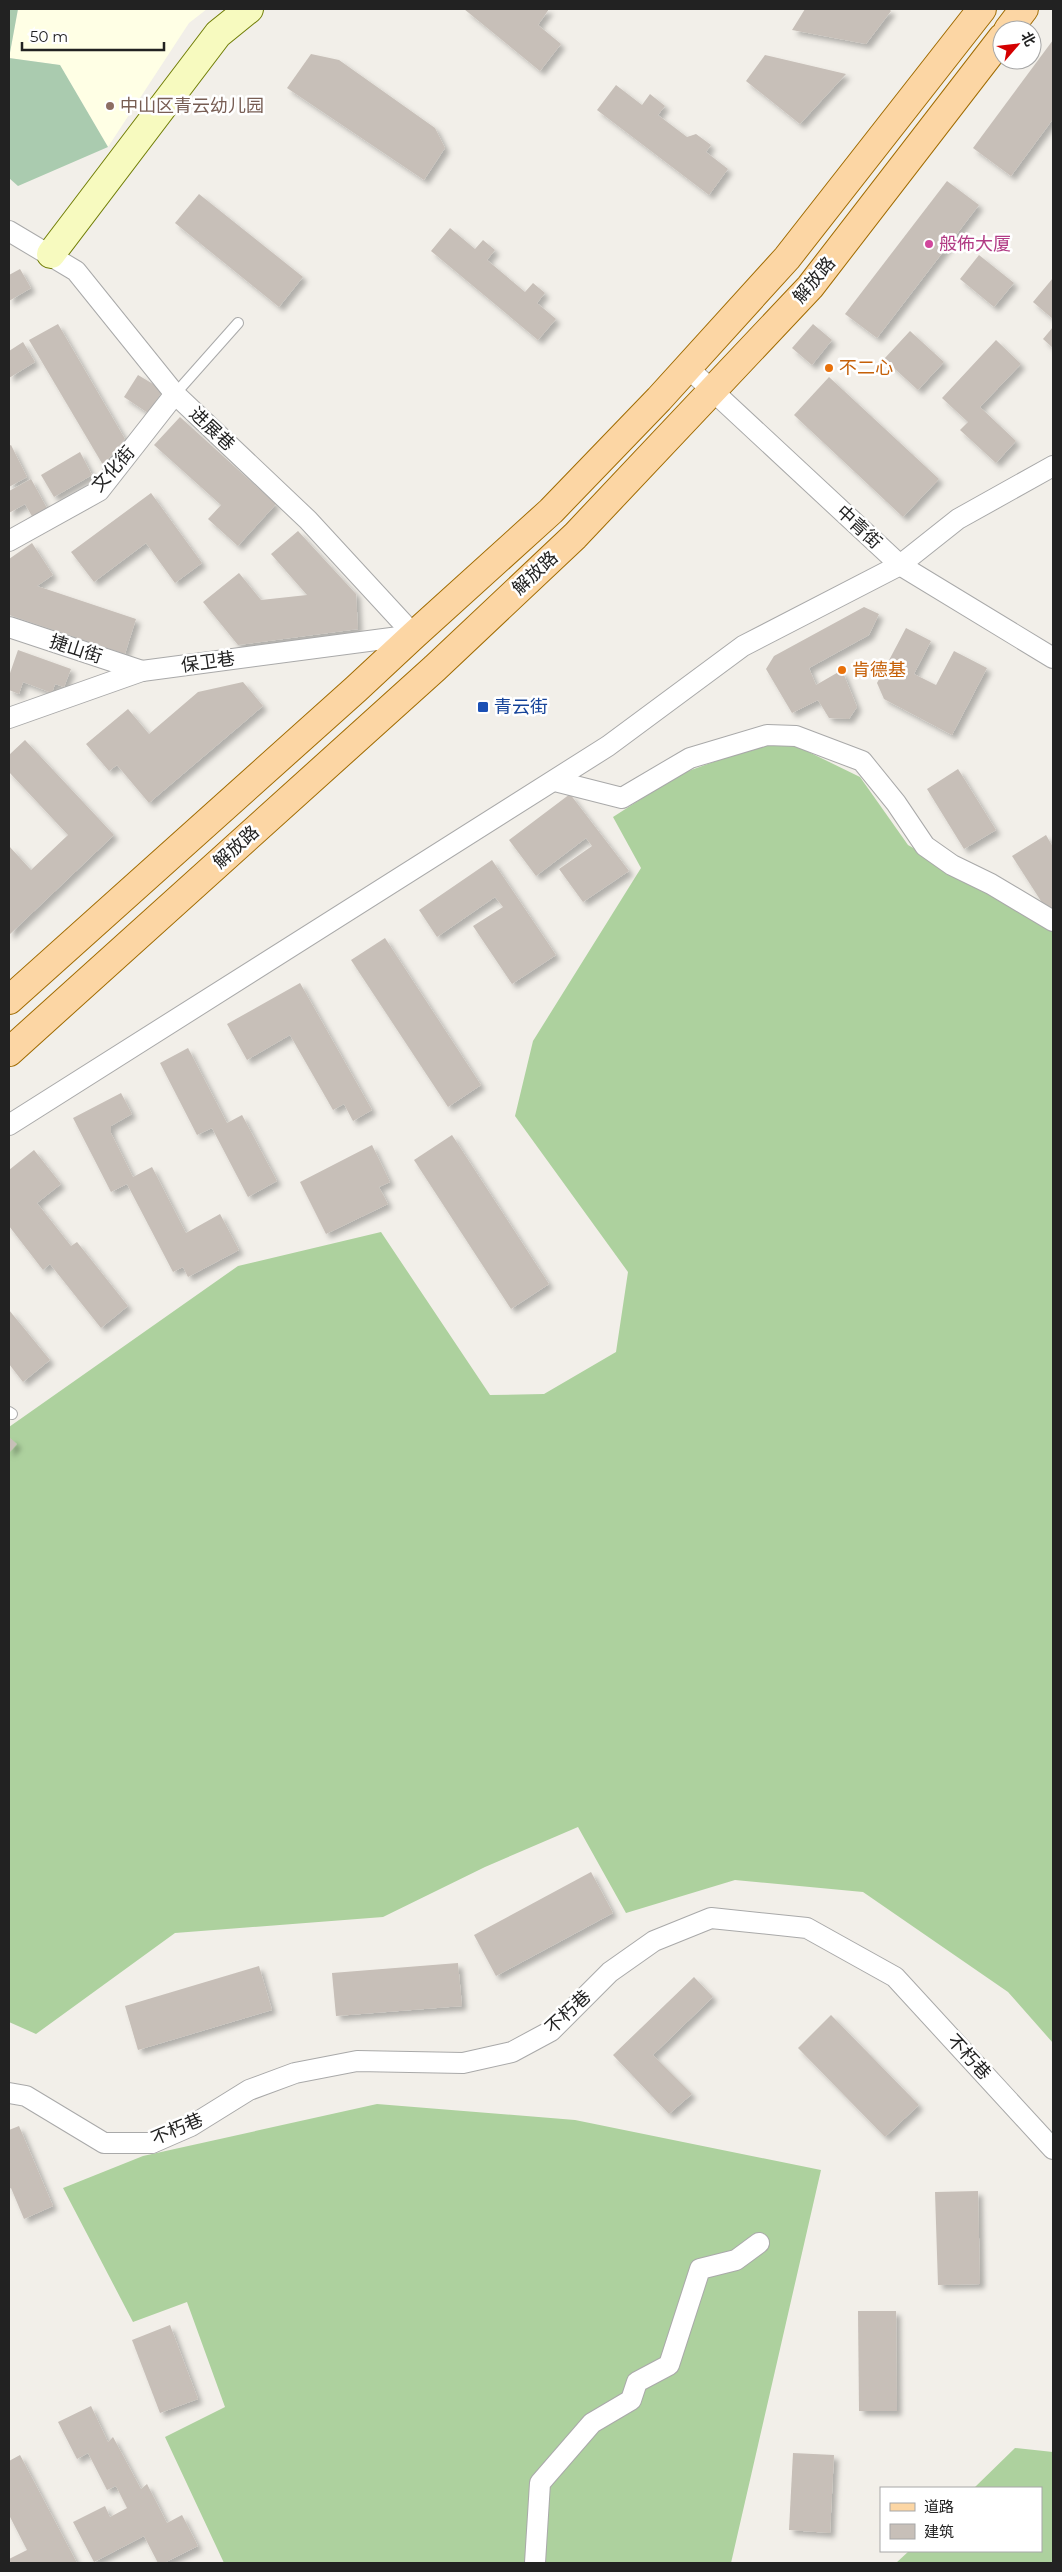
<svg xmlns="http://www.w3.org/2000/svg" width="1062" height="2572" viewBox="0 0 1062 2572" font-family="Montserrat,'Noto Sans SC',sans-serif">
	<defs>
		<filter id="shadow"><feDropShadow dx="4.5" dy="4.5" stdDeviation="2.5" flood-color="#0004"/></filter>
	</defs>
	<rect width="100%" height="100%" fill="#f2efe9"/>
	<path fill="#ffffe5" d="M18,9H207L189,23L108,147L60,65L9,58Z"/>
	<g fill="#add19e">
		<path d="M780,738L860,777L908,845L1053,929V2043L1008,1992L863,1892L735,1880L626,1913L578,1827L485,1867L383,1917L175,1933L36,2034L9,2022V1427L238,1266L381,1232L490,1395L544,1394L616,1352L628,1272L515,1116L533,1041L641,868L613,817L680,774Z"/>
		<path d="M377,2104L575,2120L821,2170L731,2563H224L165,2437L225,2407L187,2302L133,2322L63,2188L143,2156Z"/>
		<path d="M1015,2448L1053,2452V2563H896L909,2551H1041V2488H974Z"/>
	</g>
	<path fill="#aacbaf" d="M9,9H18L9,58L60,65L108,147L18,186L9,178Z"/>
	<g fill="#c7bfb8" filter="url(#shadow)">
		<path d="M464,9H549L538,25L561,44L540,71Z"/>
		<path d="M805,9H889L891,11L866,44L792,30Z"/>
		<path d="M1053,40V119L1011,176L973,148Z"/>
		<path d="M311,54L339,60L435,128L445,148L424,180L287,88Z"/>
		<path d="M765,55L846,74L800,124L746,81Z"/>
		<path d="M616,85L642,105L650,94L665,106L658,115L687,137L696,134L711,145L706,152L728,169L709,195L597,110Z"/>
		<path d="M947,181L979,205L877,338L845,314Z"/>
		<path d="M199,194L303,277L279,307L175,223Z"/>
		<path d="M450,228L475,249L483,240L495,250L487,260L525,292L533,283L545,293L537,303L556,319L538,340L431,251Z"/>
		<path d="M979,255L1014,283L994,307L960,279Z"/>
		<path d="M20,269L31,288L9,301V275Z"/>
		<path d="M1053,278V319L1033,302Z"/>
		<path d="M58,324L125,439L103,465L29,340Z"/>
		<path d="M813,324L832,340L812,365L792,348Z"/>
		<path d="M1053,327V348L1043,339Z"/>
		<path d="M910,331L944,362L918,390L884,359Z"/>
		<path d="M996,340L1021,364L980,407L1016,441L996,463L960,430L968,422L942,398Z"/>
		<path d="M23,342L35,362L9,378V351Z"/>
		<path d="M138,375L163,390L148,413L124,397Z"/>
		<path d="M829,377L939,479L903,517L794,415Z"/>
		<path d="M180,417L276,504L238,546L208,519L221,505L154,445Z"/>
		<path d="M11,445L27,477L9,487V446Z"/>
		<path d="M80,452L92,475L54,497L41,475Z"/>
		<path d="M31,479L48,510L33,518L25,504L9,513V491Z"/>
		<path d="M151,493L202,563L175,583L146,543L94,582L71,552Z"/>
		<path d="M298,531L356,594L358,629L238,645L203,602L239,573L261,600L307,595L271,554Z"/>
		<path d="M32,543L53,575L37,586L136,619L125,654L9,615V559Z"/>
		<path d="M864,607L879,614L869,635L809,668L816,685L842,670L857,707L849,719L829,718L818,700L792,713L766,669L774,656Z"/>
		<path d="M906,628L931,641L914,674L936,685L954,651L987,668L952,735L884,699L877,683Z"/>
		<path d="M18,650L71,669L64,687L55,684L52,693L23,682L19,694L9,690V676Z"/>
		<path d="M243,682L263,706L149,803L117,765L109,771L86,744L128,709L149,734L198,692Z"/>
		<path d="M25,740L114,835L9,935V846L31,870L68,835L9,772V755Z"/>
		<path d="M958,769L996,830L964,849L927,789Z"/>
		<path d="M570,794L629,871L583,902L559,869L592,846L586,838L536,876L509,840Z"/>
		<path d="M1046,835L1053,847V913L1050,915L1012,856Z"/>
		<path d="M492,860L556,955L512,984L473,926L503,907L495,897L437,937L419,910Z"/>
		<path d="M385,938L481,1085L448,1107L351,960Z"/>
		<path d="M300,983L372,1110L353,1121L344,1104L333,1110L290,1035L247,1060L227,1024Z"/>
		<path d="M188,1048L227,1123L242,1115L277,1181L248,1197L212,1128L197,1135L160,1063Z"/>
		<path d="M121,1093L132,1114L111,1126V1133L133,1177L152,1167L186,1233L220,1214L239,1250L188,1277L183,1267L173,1272L127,1184L111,1192L73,1118Z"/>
		<path d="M452,1135L549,1284L511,1309L414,1160Z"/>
		<path d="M372,1145L390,1182L379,1187L388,1204L326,1234L300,1182Z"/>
		<path d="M34,1150L61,1184L37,1203L71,1246L77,1242L128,1306L101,1328L50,1264L43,1270L9,1226V1170Z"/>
		<path d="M9,1310L50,1360L23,1382L9,1364Z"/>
		<path d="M9,1437L17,1444L9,1453Z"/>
		<path d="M591,1872L613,1913L496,1976L474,1935Z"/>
		<path d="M458,1963L462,2006L336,2016L332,1973Z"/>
		<path d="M259,1966L272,2010L138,2050L125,2006Z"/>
		<path d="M694,1977L713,1997L653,2055L692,2094L669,2114L613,2055Z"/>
		<path d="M831,2015L919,2105L885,2137L798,2048Z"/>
		<path d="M19,2126L53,2206L24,2219L11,2188L9,2189V2130Z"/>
		<path d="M978,2191L980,2284L938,2285L935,2192Z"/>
		<path d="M858,2311H896L897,2411H859Z"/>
		<path d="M170,2325L198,2399L160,2413L132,2340Z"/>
		<path d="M91,2406L108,2442L113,2437L141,2489L147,2484L167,2523L182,2515L198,2546L164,2563H158L144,2536L94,2562L73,2522L105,2506L110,2517L127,2508L116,2486L107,2490L88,2453L77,2459L58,2422Z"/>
		<path d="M793,2453L834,2455L830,2533L789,2530Z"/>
		<path d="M20,2455L77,2563H9V2559L27,2550L9,2515V2461Z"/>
	</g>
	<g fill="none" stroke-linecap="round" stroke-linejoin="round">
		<g stroke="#a9a9a9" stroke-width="12">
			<g id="lane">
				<path d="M175,394L238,323"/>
				<path d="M9,1412L12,1414"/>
			</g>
		</g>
		<g stroke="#a9a9a9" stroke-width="22">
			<g id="street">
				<path d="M9,231L76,271L175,394L308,520L414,635"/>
				<path d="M687,367L900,565L1053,658"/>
				<path d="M9,541L99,491L175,394"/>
				<path d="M9,627L142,671"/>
				<path d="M9,718L142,671L414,635"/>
				<path d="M555,781L622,798L690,758L767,735L796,736L862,761L896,803L925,846L952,865L991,884L1053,921"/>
				<path d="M9,1125L608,746L743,646L900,565L958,519L1053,466"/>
				<path d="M9,2093L26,2096L104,2143H152L191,2126L249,2090L295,2073L357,2061L463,2063L512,2052L551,2031L610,1972L654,1941L711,1918L807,1928L895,1977L1053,2149"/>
				<path d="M535,2563L540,2483L592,2423L631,2400L637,2382L669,2365L700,2269L736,2260L759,2243"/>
			</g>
		</g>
		<g stroke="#707d05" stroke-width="30">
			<path id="secondary" d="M51,254L218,34L249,9"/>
		</g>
		<g stroke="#a06b00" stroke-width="30">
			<g id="primary">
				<path d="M1008,30L1024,9"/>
				<path d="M9,1000L356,689L414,635L551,511L659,399L787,258L982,9"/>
				<path d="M9,1052L435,668L575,536L810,287L1002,38"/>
			</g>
		</g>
		<use href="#lane" stroke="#fff" stroke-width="10"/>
		<use href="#street" stroke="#fff" stroke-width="20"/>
		<use href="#secondary" stroke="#f7fabf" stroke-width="28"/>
		<use href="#primary" stroke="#fcd6a4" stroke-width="28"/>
	</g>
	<circle fill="#8d6e63" stroke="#fff" stroke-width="2" cx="110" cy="106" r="5"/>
	<circle fill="#d1479c" stroke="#fff" stroke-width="2" cx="929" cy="244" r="5"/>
	<g fill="#e8710a" stroke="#fff" stroke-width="2">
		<circle cx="829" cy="368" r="5"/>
		<circle cx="842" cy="670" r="5"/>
	</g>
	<rect fill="#1a4fb4" stroke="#fff" stroke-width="2" x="477" y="701" width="12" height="12" rx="2.5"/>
	<g text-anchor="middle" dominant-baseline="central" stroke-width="5" stroke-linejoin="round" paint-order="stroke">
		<g font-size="18" fill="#785e54" stroke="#fff" text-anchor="start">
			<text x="120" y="106">中山区青云幼儿园</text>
		</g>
		<g font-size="18" fill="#b23c85" stroke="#fff" text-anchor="start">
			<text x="939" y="244">般佈大厦</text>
		</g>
		<g font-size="18" fill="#222" stroke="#fff">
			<text transform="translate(814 280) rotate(-50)">解放路</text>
			<text transform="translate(212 429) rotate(43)">进展巷</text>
			<text transform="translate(113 469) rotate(-48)">文化街</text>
			<text transform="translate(859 527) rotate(43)">中青街</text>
			<text transform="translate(535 573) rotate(-43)">解放路</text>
			<text transform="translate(76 649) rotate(18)">捷山街</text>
			<text transform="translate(208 662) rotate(-8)">保卫巷</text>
			<text transform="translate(236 847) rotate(-42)">解放路</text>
			<text transform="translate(568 2012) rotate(-43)">不朽巷</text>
			<text transform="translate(969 2057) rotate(47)">不朽巷</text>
			<text transform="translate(177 2129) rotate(-23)">不朽巷</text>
		</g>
		<g font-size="18" fill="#c56008" stroke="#fff" text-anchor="start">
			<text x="839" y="368">不二心</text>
			<text x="852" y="670">肯德基</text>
		</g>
		<g font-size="18" fill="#164399" stroke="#fff" text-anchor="start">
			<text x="494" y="707">青云街</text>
		</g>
	</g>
	<rect width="1062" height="2572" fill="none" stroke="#222222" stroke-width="20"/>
	<rect x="880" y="2487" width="162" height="65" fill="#ffffff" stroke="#a7a7a7"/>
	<rect x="890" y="2503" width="25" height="8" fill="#fcd6a4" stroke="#a7a7a7"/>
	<text x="924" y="2512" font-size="15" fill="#222222">道路</text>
	<rect x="890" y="2524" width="25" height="15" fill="#c7bfb8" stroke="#a7a7a7"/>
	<text x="924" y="2537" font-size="15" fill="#222222">建筑</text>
	<g transform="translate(1017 45) rotate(62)"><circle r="24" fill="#ffffff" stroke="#a7a7a7"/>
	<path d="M0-4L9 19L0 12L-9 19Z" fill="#d40000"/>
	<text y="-8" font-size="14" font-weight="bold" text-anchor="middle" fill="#222222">北</text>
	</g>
	<path d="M22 42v8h142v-8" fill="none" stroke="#222222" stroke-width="2.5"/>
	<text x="30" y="42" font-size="15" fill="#222222" stroke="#ffffff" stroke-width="4" paint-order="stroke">50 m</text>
</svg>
